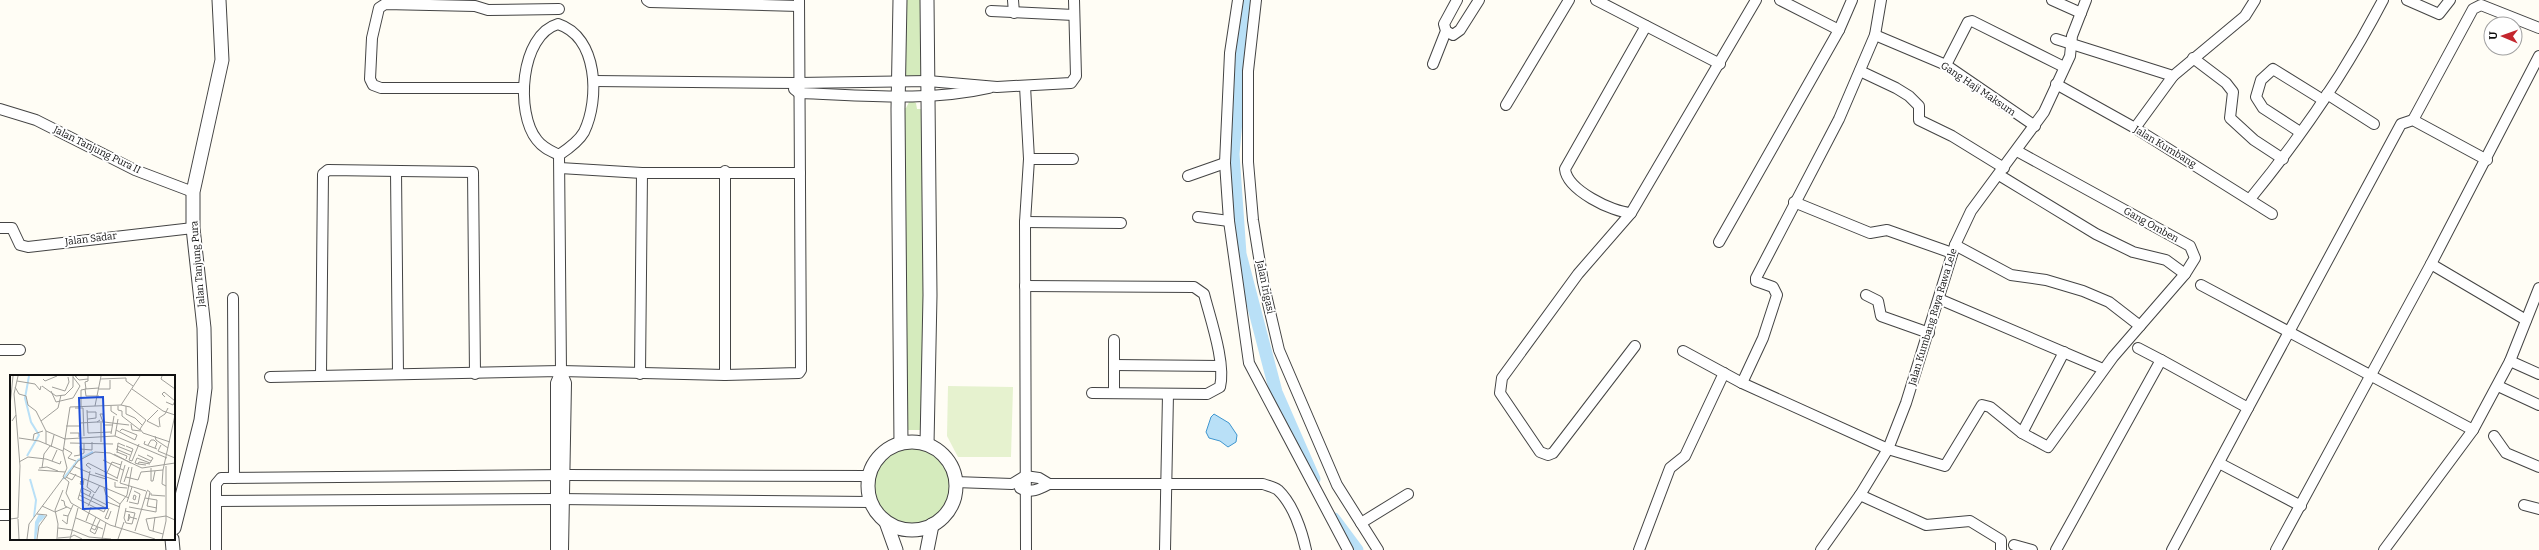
<svg xmlns="http://www.w3.org/2000/svg" width="2539" height="550" viewBox="0 0 2539 550" font-family="Bitter,serif">
	<rect width="100%" height="100%" fill="#fffdf5"/>
	<g fill="#d5ebbd">
		<path d="M900,0H927L928,81H898Z"/>
		<path d="M912,101L916,103L917,109H929L928,430H901L898,109L906,108L909,102Z"/>
		<circle cx="912" cy="486" r="44"/>
	</g>
	<path fill="#e6f2cf" d="M948,386L1013,387L1011,457H958L947,436Z"/>
	<path fill="#b9e0f7" stroke="#3f96cf" d="M1214,414L1229,423L1237,435L1236,442L1228,447L1220,441L1209,438L1206,432L1211,417Z"/>
	<g fill="none" stroke-linecap="round" stroke-linejoin="round">
		<g stroke="#b9e0f7" stroke-width="13">
			<path d="M1247,0L1233,154L1240,254L1276,392L1314,479"/>
			<path d="M1334,519L1357,550"/>
		</g>
		<g stroke="#444" stroke-width="12">
			<g id="minor">
				<path d="M647,0L650,2L799,6"/>
				<path d="M1013,0L1014,13"/>
				<path d="M1238,0L1230,53L1225,163L1229,221L1249,363L1348,550"/>
				<path d="M1256,0L1248,71V162L1253,220L1263,282L1279,350L1337,485L1378,550"/>
				<path d="M1596,0L1720,64"/>
				<path d="M1780,0L1839,30"/>
				<path d="M2052,0L2081,13"/>
				<path d="M2407,0L2439,14L2450,0"/>
				<path d="M991,11L1074,15"/>
				<path d="M558,24C598,37 600,99 584,132C579,141 568,149 559,155C551,151 543,148 537,140C515,113 520,35 558,24Z"/>
				<path d="M1446,31L1453,35L1460,30L1479,0"/>
				<path d="M1875,35L1946,65L2035,126"/>
				<path d="M2056,39L2173,76L2245,16L2255,0"/>
				<path d="M2193,58L2226,83L2233,92L2230,118L2254,140L2283,159"/>
				<path d="M1433,64L1446,31L1444,24L1457,0"/>
				<path d="M1946,65L1968,22L1972,21L2064,67"/>
				<path d="M1860,71L1896,88L1909,96L1919,106V120L1952,136L2004,168"/>
				<path d="M594,81L798,83L928,81L997,87L1071,83L1076,76L1074,0"/>
				<path d="M2056,84L2135,128L2272,214"/>
				<path d="M1025,86L1029,159L1025,222L1026,550"/>
				<path d="M524,88H381L373,85L370,79L372,38L379,8L385,4L475,6L488,10L559,9"/>
				<path d="M794,89L799,93C861,95 928,102 989,88"/>
				<path d="M2327,94L2374,124"/>
				<path d="M1506,105L1569,0"/>
				<path d="M0,109L36,120L135,170L193,192"/>
				<path d="M2413,120L2473,9L2481,5L2539,28"/>
				<path d="M2135,128L2173,76"/>
				<path d="M2300,132L2263,108L2256,97L2261,80L2273,69L2323,100"/>
				<path d="M559,155L561,371L566,383L563,550"/>
				<path d="M1029,159H1073"/>
				<path d="M560,168L642,173H800"/>
				<path d="M396,171L398,374"/>
				<path d="M725,171V375"/>
				<path d="M1999,175L2096,234L2133,252L2166,260L2185,274"/>
				<path d="M1188,176L1225,163"/>
				<path d="M2250,199C2301,137 2346,71 2383,0"/>
				<path d="M1794,202L1870,233L1887,230L1952,253"/>
				<path d="M1631,213C1612,212 1567,190 1565,169L1646,26"/>
				<path d="M1198,217L1229,221"/>
				<path d="M1025,222L1121,223"/>
				<path d="M0,228H12L20,245L28,247L193,228"/>
				<path d="M1719,242L1839,30L1852,0"/>
				<path d="M1955,245L2011,275L2046,280L2083,291L2109,302L2140,326"/>
				<path d="M2431,264L2526,320"/>
				<path d="M2201,285L2473,430"/>
				<path d="M1025,286L1194,287L1204,294C1210,318 1226,363 1220,387L1207,394L1092,393"/>
				<path d="M1866,295L1878,301L1881,316L1929,333"/>
				<path d="M233,298L234,478"/>
				<path d="M1939,299L2103,369"/>
				<path d="M1114,340V393"/>
				<path d="M1635,346L1553,453L1548,455L1540,452L1500,393L1502,378L1578,274L1631,213L1756,0"/>
				<path d="M2138,348L2161,360"/>
				<path d="M0,350H20"/>
				<path d="M1683,351L1742,383L1888,449L1945,466L1982,405L1990,407L2022,433L2048,447L2113,357L2185,274L2195,258L2190,246L2017,151"/>
				<path d="M2510,361L2539,374"/>
				<path d="M1114,365L1220,366"/>
				<path d="M640,374L642,173"/>
				<path d="M321,375L323,174L328,170L473,172L475,374"/>
				<path d="M270,377L561,371L725,375L799,373L801,370L799,0"/>
				<path d="M1742,383L1763,338L1777,295L1773,287L1756,281V278L1839,119L1875,35L1881,0"/>
				<path d="M2498,386L2539,405"/>
				<path d="M2248,408L2401,124L2413,120L2487,160"/>
				<path d="M2022,433L2064,352"/>
				<path d="M2494,436L2506,453L2539,467"/>
				<path d="M2219,463L2301,506"/>
				<path d="M955,482L1012,484L1025,476L1039,478L1049,484H1263C1268,486 1274,487 1278,490C1293,504 1302,531 1306,550"/>
				<path d="M1020,488C1030,494 1040,489 1049,484"/>
				<path d="M1860,495L1926,525L1970,521L2001,540V550"/>
				<path d="M216,501L556,499L870,502"/>
				<path d="M2524,505L2539,509"/>
				<path d="M0,515H11"/>
				<path d="M1361,523L1408,494"/>
				<path d="M2014,545L2032,550"/>
				<path d="M216,550V484L221,478L566,475L869,476"/>
				<path d="M556,550V383L561,371"/>
				<path d="M1165,550L1168,394"/>
				<path d="M1639,550L1670,468L1685,456L1724,373"/>
				<path d="M1821,550L1860,495L1888,449L1906,403L1955,245L1971,211L2044,112L2070,56L2072,36L2086,0"/>
				<path d="M2056,550L2161,360L2248,408L2172,550"/>
				<path d="M2276,550L2431,264L2539,56"/>
				<path d="M2384,550L2473,430L2510,361L2539,288"/>
			</g>
		</g>
		<g stroke="#444" stroke-width="15">
			<g id="tertiary">
				<path d="M900,0L898,109L901,443"/>
				<path d="M927,0L930,295L927,444"/>
				<circle cx="912" cy="486" r="44"/>
				<path d="M886,522L896,550"/>
				<path d="M174,528L201,420L205,388L204,328L193,228V192L222,60L219,0"/>
				<path d="M172,539L173,550"/>
				<path d="M927,550L932,525"/>
			</g>
		</g>
		<use href="#minor" stroke="#fff" stroke-width="10"/>
		<use href="#tertiary" stroke="#fff" stroke-width="13"/>
	</g>
	<g text-anchor="middle" dominant-baseline="central" stroke-width="4" stroke-linejoin="round" paint-order="stroke">
		<g font-size="10" fill="#111" stroke="#fff">
			<text transform="translate(1978 89) rotate(34)">Gang Haji Maksum</text>
			<text transform="translate(2165 147) rotate(31)">Jalan Kumbang</text>
			<text transform="translate(97 150) rotate(26)">Jalan Tanjung Pura II</text>
			<text transform="translate(2151 225) rotate(29)">Gang Omben</text>
			<text transform="translate(91 239) rotate(-7)">Jalan Sadar</text>
			<text transform="translate(198 264) rotate(-95)">Jalan Tanjung Pura</text>
			<text transform="translate(1265 287) rotate(78)">Jalan Irigasi</text>
			<text transform="translate(1933 317) rotate(-73)">Jalan Kumbang Raya Rawa Lele</text>
		</g>
	</g>
	<g transform="translate(10 375)">
		<rect width="165" height="165" fill="#fffdf5"/>
		<path d="M29,139L36,141L29,148L26,164H24L25,147Z" fill="#b9e0f7"/>
		<path fill="none" stroke="#b9e0f7" stroke-width="2" d="M17,81L29,60L21,47L15,23L19,1M20,104L26,125L24,142M53,104L68,85L83,77"/>
		<path fill="none" stroke="#a09f9a" stroke-width="1" d="M67,1H65L69,5L78,4M152,1L151,4L165,14M33,4L35,6L47,1M90,4L116,3V6L123,11M7,6L25,9L30,15L31,11M32,11L46,21L55,20L63,12V1M5,12L9,19L16,21L18,30L26,36L36,56L55,64L53,77L57,93L53,102L59,107L56,118L61,128L100,150L145,164M42,12L55,16L59,7L58,2M89,14H100V5M122,14L153,36L165,40M41,16L46,27L63,23L70,11L63,2M89,21H76L75,14L89,13M155,22L152,19L154,17L165,26L163,30L156,27M111,30L130,1M0,31L3,1M71,31V15L76,14L75,7L78,6V1M85,31L91,1M101,31V36L107,40M108,31V35L112,36V41L130,55M116,31V39L125,43L132,50M65,33H73L74,61M77,35L78,58L101,57M148,35L137,46L149,52M77,37H86V43L78,44M90,45L87,47H93L90,39H93L94,47M2,46L6,40L4,19L8,1M31,46L48,33L51,20M94,47L119,50M70,48L87,47M91,48V67M121,49L122,55L131,56M56,51H69M150,52L149,43L155,39L158,33M106,55L125,65L127,60M110,56L112,54L127,60M94,57V50H102M60,58H69V62M101,59L104,41M105,61L108,44M145,61L146,65L158,73M9,63L29,66L53,76M54,64L105,61L157,83M55,64L60,32L111,30L120,32L136,45L130,54L133,58L160,67M23,65L24,59L33,56M135,66L134,69L147,74M60,68L103,69M36,69V56M138,70L141,65H144L147,68L145,73M151,70L148,76L165,83M107,71L122,77M116,71L123,74L119,85M41,72L44,60M53,73L62,78L58,83L66,86M70,74L82,75V67M106,74L120,80M107,77L117,81L116,84M107,78L108,68L115,71M104,79L121,88M70,80L74,78V68M128,80L141,86M64,81L70,80V71M93,85L113,95M119,85L122,86L129,69M42,86L47,75M9,87L18,82L36,84L50,89L51,86M128,89L125,88L127,83L140,88L143,83L137,80M115,90L110,108L136,116M136,90L128,89L129,87L140,89M63,91L80,98M29,93L37,92L48,96M32,93L34,79L40,71M141,93V106H143L145,96M81,94L76,90L78,88L107,103M28,95L55,97M80,96L77,112L85,118L90,110M60,98L119,123M85,98L108,106M79,99L96,104M56,102L62,105L66,99M95,102L102,87L111,90M116,102L128,105L131,97L153,95M55,104L68,86L85,77L100,78L132,93L165,88M107,104L112,86M70,107L72,105L70,109L73,110L74,104M105,107V112L117,113M114,107L119,92M72,111L68,124L94,137L97,130L79,121M156,111L152,109L153,95L165,40M156,111V91M94,113L96,120L110,129L105,152M137,115L140,117L137,131L147,133M71,117L79,121L81,117L72,113M141,118V120L155,121M69,120L96,133M124,120L126,121L125,125L123,124ZM51,125L54,126L55,131L61,134M97,127L110,132M117,127L122,112M119,127L128,129L130,119L124,116M110,129L117,120L122,92M32,131L45,137L57,132M78,131L84,119M119,132L146,137L147,125L135,123M99,133L95,143L98,144L101,136M115,136L125,138L122,149L116,148L114,143L116,133M27,139L37,140L29,151L27,164M53,140L58,141L63,130M86,142L80,156L85,159L88,152M120,142L118,146L119,139L120,142L127,144M66,143L93,154M0,144L8,143L10,91L6,40M8,144L9,164M52,145L57,149L58,141M76,146L81,132M48,153L62,155M81,153L85,155L90,145M62,155L79,162L101,164M125,156L137,116M143,156L145,142M153,159L139,155L136,144L156,141L165,145M61,162L64,160L72,164M48,163L60,162M17,164L19,149L54,102M47,164L48,149L45,135L53,115M60,164L68,133M92,164L96,148M108,164L114,147M152,164L156,146V111"/>
		<path fill="#1d4ed8" fill-opacity="0.15" stroke="#1d4ed8" stroke-width="2" d="M93,22L97,133L73,134L69,23Z"/>
		<rect width="165" height="165" fill="none" stroke="#111" stroke-width="2"/>
	</g>
	<g transform="translate(2503 36) rotate(272)"><circle r="19" fill="#ffffff" stroke="#a0a0a0"/>
	<path d="M0-3L7 15L0 10L-7 15Z" fill="#c4262e"/>
	<text y="-6" font-size="11" font-weight="bold" text-anchor="middle" fill="#111111">U</text>
	</g>
</svg>
